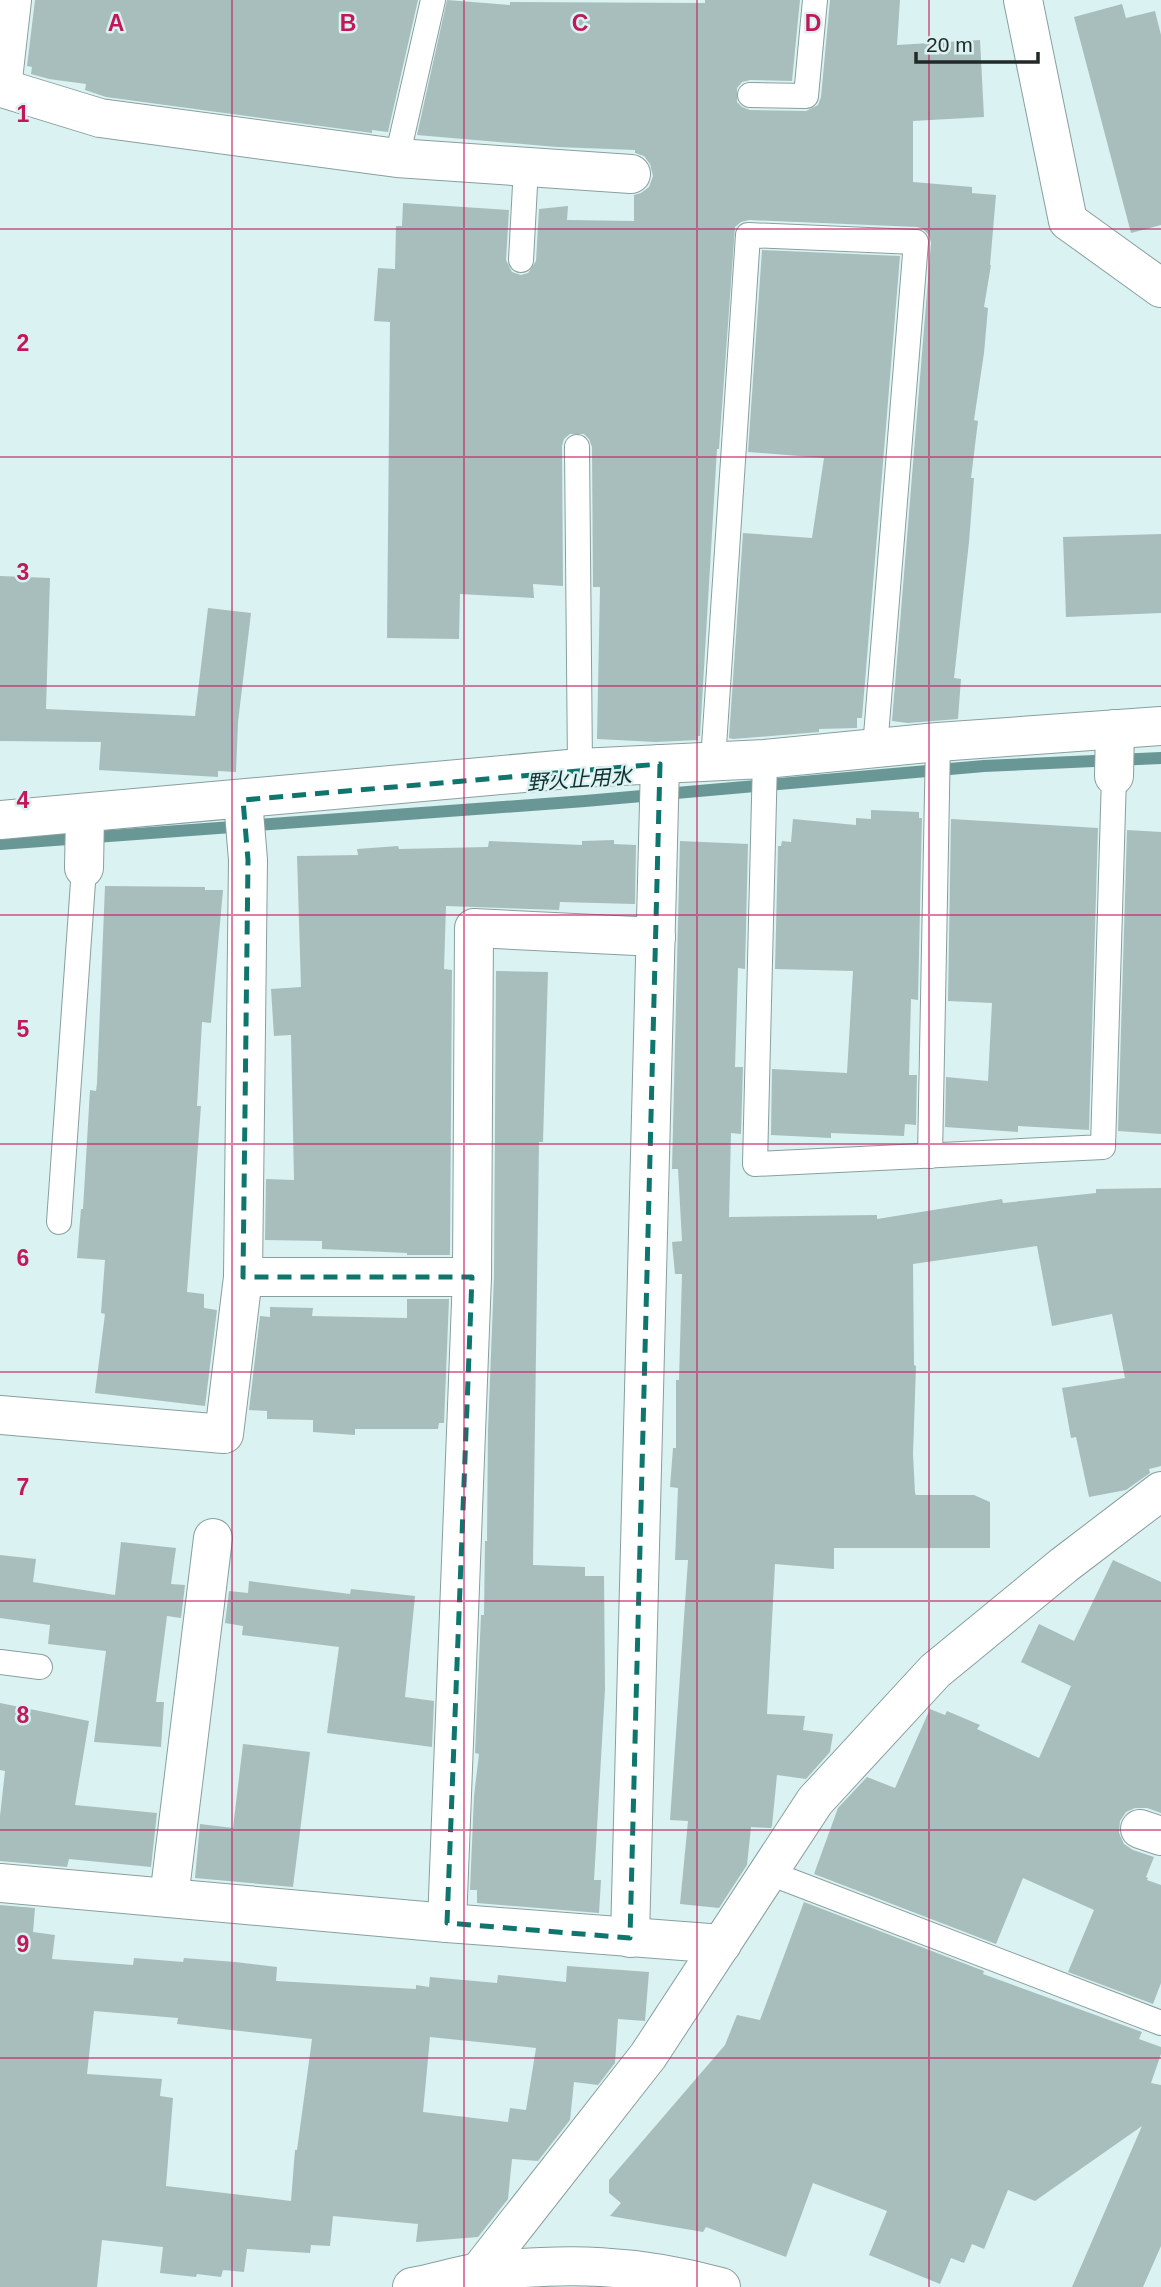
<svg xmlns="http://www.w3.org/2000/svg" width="1161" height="2287" viewBox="0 0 1161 2287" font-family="Arial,'Noto Sans JP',sans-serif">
	<rect width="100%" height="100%" fill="#daf2f1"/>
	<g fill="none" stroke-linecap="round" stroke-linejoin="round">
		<path stroke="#699795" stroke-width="12" d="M0,844L585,801L984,766L1161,758"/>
	</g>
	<g fill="#a7bebd" fill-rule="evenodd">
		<path d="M35,0H418L388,132L372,130V133L106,97L85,90L86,84L49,79L31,74L32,67L27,66Z"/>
		<path d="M447,0L510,5V2L705,3V0H800L792,81L750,80L742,82L737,88V102L742,107L750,110L806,111L818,105L821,97L830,0H900L897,45L980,40L984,117L913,121V182L972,187V193L996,195L990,265H991L984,307L988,308L984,353L974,420L978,421L971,478H974L969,542L954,678L961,679L958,719L908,723L892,721L931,243L929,235L923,229L917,227L749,220L741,222L735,227L719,449H717L700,736H698V740L656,742L597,739L600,587H593L592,447L589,439L584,434H570L564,439L562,446L563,586L533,584L534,598L460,594L459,639L387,638L390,322L374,321L378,268L395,269L396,226H402L403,203L509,210L506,260L512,272L521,275L528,273L536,261L539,209L568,206L567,220L634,221V195L641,193L649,187L653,176L650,164L644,156L635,153V150L557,147L417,135Z"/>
		<path d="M1122,4L1126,18L1155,11L1161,35V225L1131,233L1074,17Z"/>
		<path d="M762,250L900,256L862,718H857V728L819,729V732L733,739L729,738L743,533L812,538L824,458L748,452Z"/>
		<path d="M1161,534V613L1066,617L1063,537Z"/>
		<path d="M0,576L50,578L46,709L195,716L208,608L251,613L238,722L236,772L218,771V777L99,770L101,742L0,741Z"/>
		<path d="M871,810L919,812V818H922L918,1000L911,999L909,1075H917L916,1125L905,1124L904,1136L831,1133V1138L771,1135L772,1069L847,1073L853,971L775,969L778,846H781L782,841L791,842L793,819L856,825V818L871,819Z"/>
		<path d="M951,819L1098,828L1089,1130L1018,1126V1132L945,1127L946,1077L988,1081L992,1003L948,1001Z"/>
		<path d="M1127,830L1161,832V1134L1118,1131Z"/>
		<path d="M614,840V844L636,845L635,904L560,902L559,910L446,906L444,969L452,970L450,1255H407V1253L322,1249V1241L265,1240L266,1179L294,1180L291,1035L274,1036L271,989L301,987L297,856L358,855L357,849L398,846L399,849L488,847L489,841L582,845V841Z"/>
		<path d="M680,841L748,844L745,969L738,968L735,1067H743L741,1134L731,1133L729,1217L877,1215V1219L1002,1199L1003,1203L1096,1193V1189L1161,1188V1466L1149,1469L1150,1473L1126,1490L1089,1497L1076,1437L1071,1438L1062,1388L1125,1378L1112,1314L1052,1326L1037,1246L913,1264L914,1365L916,1366L913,1454L915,1493L916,1495H974L990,1502V1548H834V1569L775,1564L767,1714L805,1716L803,1730L833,1734L830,1752L806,1779L777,1775L772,1826L771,1828L751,1827L747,1865L719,1908L680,1904L688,1821L670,1820L688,1560H675L678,1488L670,1487L673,1448H676V1380H679L682,1274H675L672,1242L682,1241L678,1169H672Z"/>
		<path d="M105,886L205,887V890H223L211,1023L202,1022L197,1106H201L187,1292L204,1294V1308L217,1310L205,1406L95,1393L105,1314L101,1313L105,1260L77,1258L81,1209H83L90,1090L96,1091L97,1083Z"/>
		<path d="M496,971L548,972L543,1142H539L533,1565L585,1567V1576H604L605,1689L594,1880H601L599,1913L477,1903V1890H470L474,1796L479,1754L475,1753L481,1615H484L485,1541H487L488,1430L494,1277Z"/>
		<path d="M407,1299H449L444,1423H439L438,1429H355V1435L313,1432V1420L267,1419V1411L249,1410L260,1316L270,1317V1307L313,1308L312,1316L407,1318Z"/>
		<path d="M121,1542L176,1548L171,1584L185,1585L181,1618L167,1616L156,1702H164L161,1747L94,1742L106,1651L48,1644L50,1625L0,1618V1555L36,1559L33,1582L115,1595Z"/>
		<path d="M1113,1560L1161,1582V1813L1147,1808H1135L1126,1812L1120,1821L1119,1833L1124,1844L1133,1850L1154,1857L1146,1877L1148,1878L1147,1880L1161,1885V1983L1153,2004L1068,1972L1094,1910L1023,1878L996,1944L814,1874L838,1808L867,1777L895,1788L930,1709L945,1715L947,1711L980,1725L977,1729L1039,1758L1071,1686L1021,1662L1039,1624L1074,1641Z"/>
		<path d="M249,1581L350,1594L351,1589L415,1596L405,1697L434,1701L432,1747L327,1733L339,1647L242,1635L243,1626L225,1623L229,1591L248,1593Z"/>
		<path d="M0,1703L89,1721L75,1805L157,1813L151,1867L69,1859L67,1867L0,1861V1816L5,1771L0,1770Z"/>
		<path d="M243,1744L310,1752L293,1887L195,1878L200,1824L233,1828Z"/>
		<path d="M804,1902L984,1971L983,1974L1142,2032L1139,2039L1161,2047V2054L1151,2083L1161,2085V2246L1143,2287H1072L1142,2126L1035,2201L1008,2190L984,2249L972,2244L964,2263L951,2258L940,2284L869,2255L887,2211L813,2183L786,2257L706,2227L703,2232L610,2216L621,2203L609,2193V2180L725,2045L737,2015L760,2020Z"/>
		<path d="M0,1905L35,1908L33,1932L55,1935L52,1959L133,1965L134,1958L183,1962L184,1958L235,1962L277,1967L276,1981L416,1989V1985L429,1987L430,1977L497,1983L498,1975L566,1982L567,1966L649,1972L645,2021L618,2019L615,2063L598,2085L574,2082L570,2120L538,2161L512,2159L508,2199L478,2237L416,2242L418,2224L333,2216L330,2246L311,2245L310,2253L247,2249L244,2272L223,2270L221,2277L197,2274L196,2277L160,2273L163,2247L102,2240L97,2287H0ZM94,2011L178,2018L177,2024L312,2039L297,2150H295L291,2201L166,2186L173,2098L160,2096L162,2079L87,2074ZM430,2037L536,2048L526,2110L510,2108L508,2122L423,2112Z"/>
	</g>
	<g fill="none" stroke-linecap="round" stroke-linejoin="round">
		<g stroke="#899f9e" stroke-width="26">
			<g id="lane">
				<path d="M750,95L806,96L815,0"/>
				<path d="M397,158L433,0"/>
				<path d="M521,260L526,167"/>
				<path d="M577,447L580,768"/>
				<path d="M765,759L755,1164L1103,1147L1114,776"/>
				<path d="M713,761L748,235L916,242L875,748"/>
				<path d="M930,1156L938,742"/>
				<path d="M59,1222L84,868"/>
				<path d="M0,1662L40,1667"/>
				<path d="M767,1872L1161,2023"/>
			</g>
		</g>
		<g stroke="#899f9e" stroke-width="40">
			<g id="street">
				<path d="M12,0L2,88L100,118L397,158L631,174"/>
				<path d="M1023,0L1068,221L1161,288"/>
				<path d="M1114,776L1115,729"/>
				<path d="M0,820L580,768L765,759L938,742L1161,726"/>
				<path d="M84,868L85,813"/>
				<path d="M243,1277H472L447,1923"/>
				<path d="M472,1277L474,928L656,937"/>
				<path d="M0,1415L224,1434L243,1277L248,860L243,800"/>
				<path d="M1140,1829L1161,1836"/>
				<path d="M0,1883L447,1923L722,1944"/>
				<path d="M169,1898L213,1538"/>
				<path d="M630,1938L660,764"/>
				<path d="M478,2273L648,2056L815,1801L935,1671L1064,1565L1161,1491"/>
			</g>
		</g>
		<g stroke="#899f9e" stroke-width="40">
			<path id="secondary" d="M412,2287C435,2283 458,2275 481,2272C567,2262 637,2264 721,2287"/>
		</g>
		<use href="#lane" stroke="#fff" stroke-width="24"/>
		<use href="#street" stroke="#fff" stroke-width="38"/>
		<use href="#secondary" stroke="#fff" stroke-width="38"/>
	</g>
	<path fill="none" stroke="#0f766e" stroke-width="5" stroke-dasharray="14 9" stroke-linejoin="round" d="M660,764L630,1938L447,1923L472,1277H243L248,860L243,800Z"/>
	<path fill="none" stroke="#c2185b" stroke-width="2" stroke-opacity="0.55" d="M232,0V2287M464,0V2287M697,0V2287M929,0V2287M0,229H1161M0,457H1161M0,686H1161M0,915H1161M0,1144H1161M0,1372H1161M0,1601H1161M0,1830H1161M0,2058H1161"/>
	<g text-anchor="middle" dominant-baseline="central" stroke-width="5" stroke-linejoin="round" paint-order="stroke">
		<g font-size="21" font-style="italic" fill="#0f2f2e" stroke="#daf2f1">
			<text transform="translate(579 779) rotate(-4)">野火止用水</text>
		</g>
	</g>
	<g font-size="23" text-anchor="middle" font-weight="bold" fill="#c2185b" stroke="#daf2f1" stroke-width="5" stroke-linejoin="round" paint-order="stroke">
		<text x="116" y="31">A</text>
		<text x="348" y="31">B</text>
		<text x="580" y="31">C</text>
		<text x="813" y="31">D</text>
		<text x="23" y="122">1</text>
		<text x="23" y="351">2</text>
		<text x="23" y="580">3</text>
		<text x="23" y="808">4</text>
		<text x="23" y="1037">5</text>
		<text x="23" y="1266">6</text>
		<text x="23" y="1495">7</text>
		<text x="23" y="1723">8</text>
		<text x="23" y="1952">9</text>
	</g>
	<path d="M916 52v10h122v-10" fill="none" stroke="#212a29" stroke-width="3.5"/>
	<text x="926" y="52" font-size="21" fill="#212a29" stroke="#daf2f1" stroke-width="5" paint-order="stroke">20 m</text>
</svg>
